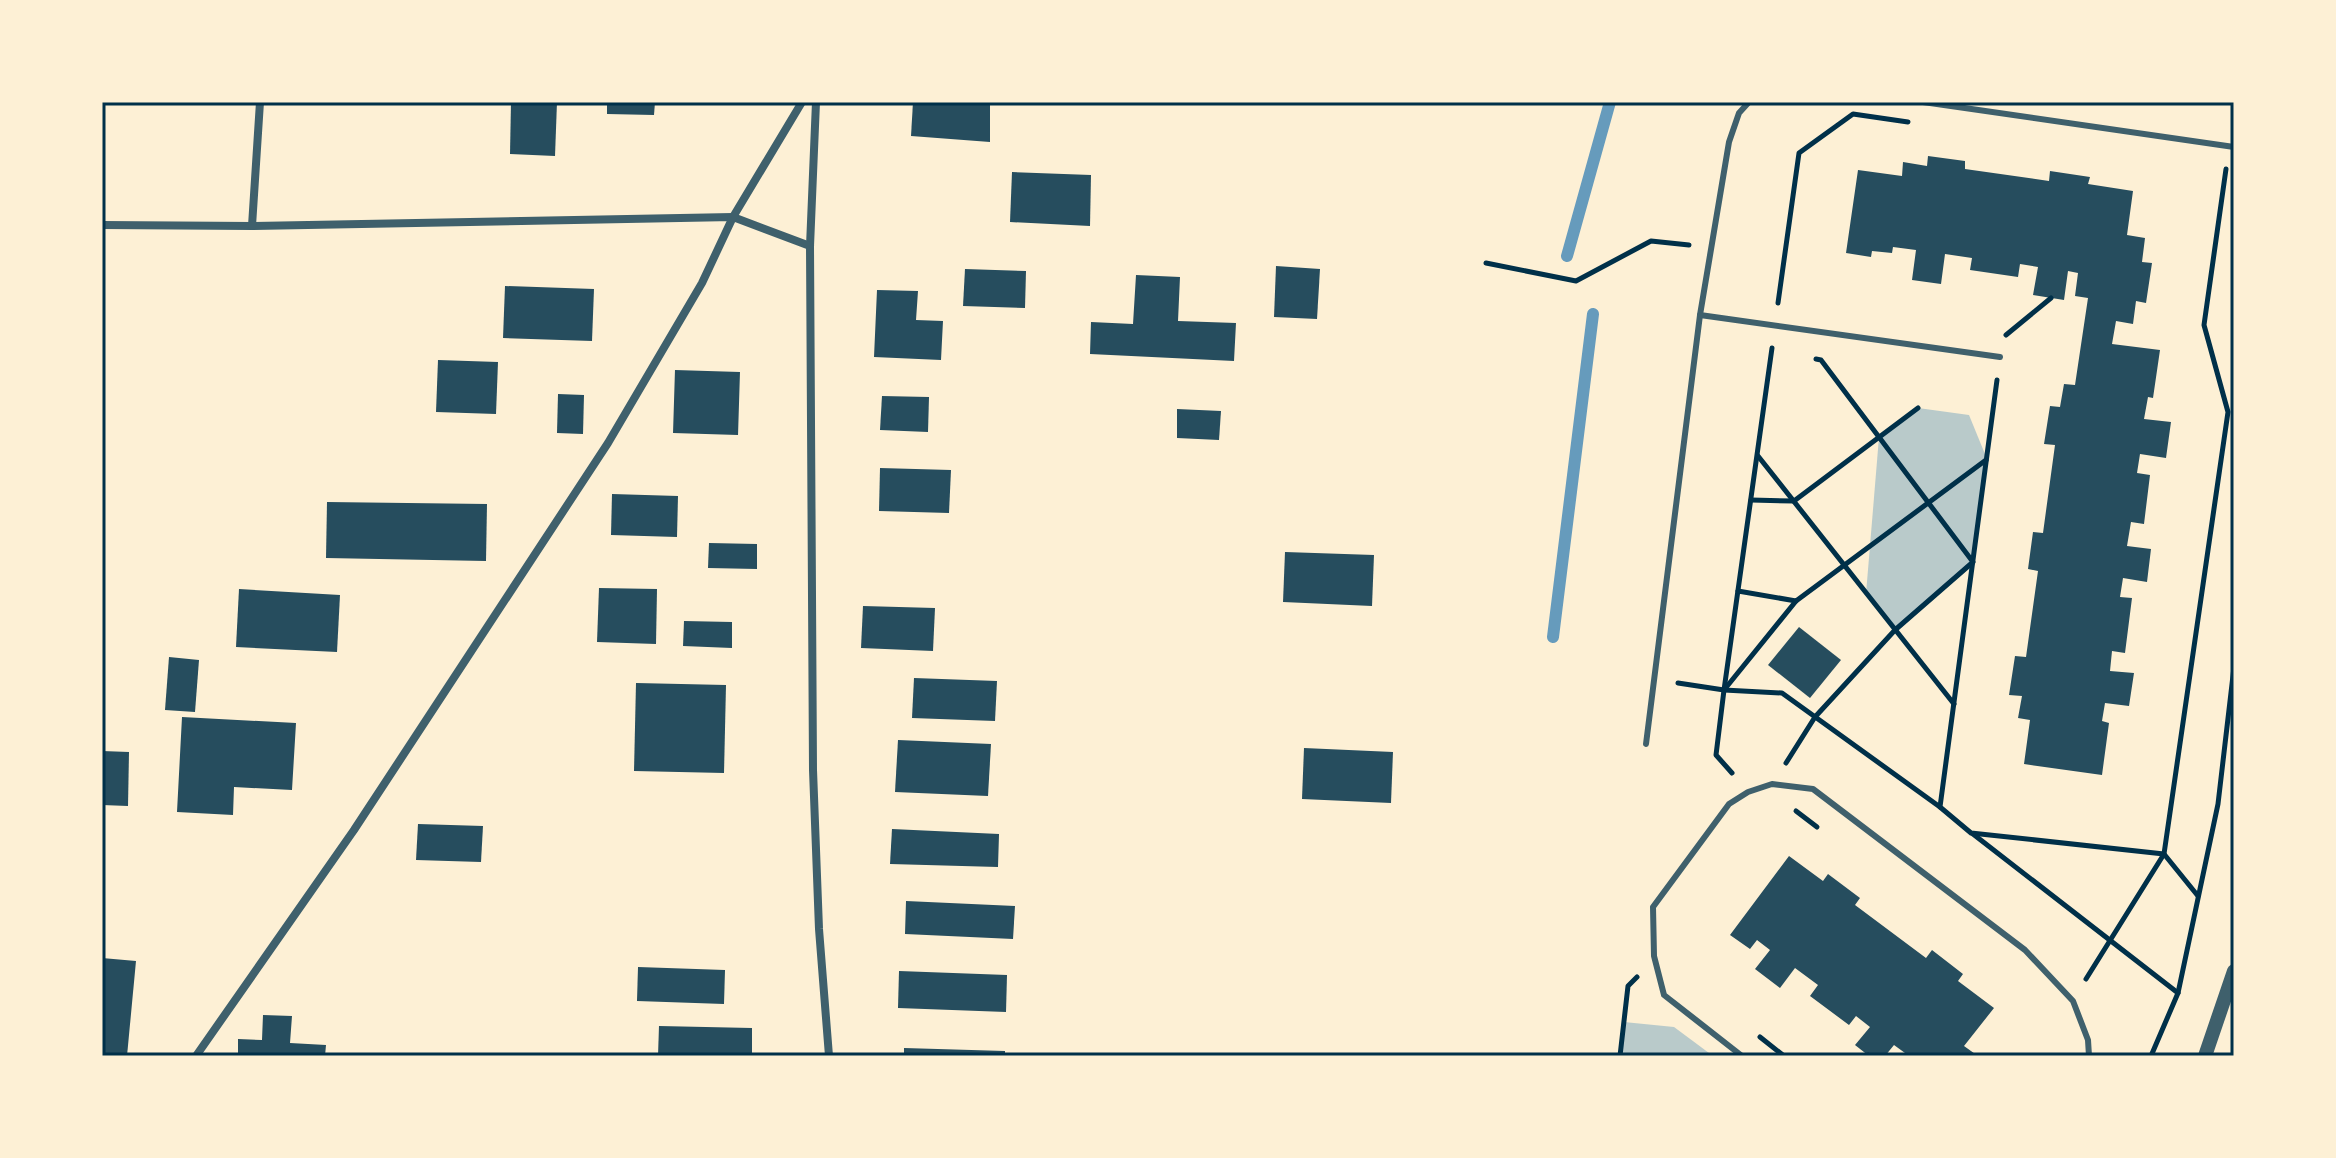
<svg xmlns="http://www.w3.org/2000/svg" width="2336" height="1158" viewBox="0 0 2336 1158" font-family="Barlow,sans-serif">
	<rect width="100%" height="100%" fill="#fdf0d5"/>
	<g fill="#b9caca">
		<path d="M1918,408L1969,415L1987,459L1973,562L1895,630L1866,594L1879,437Z"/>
		<path d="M1624,1022L1674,1027L1709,1053L1708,1056H1620Z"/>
	</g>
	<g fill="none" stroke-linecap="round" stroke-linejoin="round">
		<g stroke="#669bbc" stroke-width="12">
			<path d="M1567,256L1610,102"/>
			<path d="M1553,637L1593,314"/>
		</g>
	</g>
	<g fill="#264d5e">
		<path d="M511,102H557L555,156L510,154Z"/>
		<path d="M607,102H655L654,115L607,114Z"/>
		<path d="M913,102H990V142L911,136Z"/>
		<path d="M1928,156L1965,161V169L2049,181L2050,171L2090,177L2088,184L2133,191L2127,235L2145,238L2142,262L2152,263L2146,303L2136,301L2133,324L2116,321L2112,344L2160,350L2153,398L2148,397L2144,419L2171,422L2166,458L2140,454L2137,473L2150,475L2144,524L2131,522L2127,546L2151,549L2147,582L2123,578L2120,597L2132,598L2125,653L2112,651L2110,671L2134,673L2129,706L2105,703L2102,721L2109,723L2102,775L2024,764L2030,720L2018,718L2022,696L2009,695L2015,656L2026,657L2038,571L2028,569L2033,532L2043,533L2055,445L2044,444L2050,406L2060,407L2064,384L2075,385L2088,298L2075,296L2078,273L2068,271L2064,300L2033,295L2038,267L2020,264L2018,277L1970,270L1972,258L1945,254L1941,284L1912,280L1916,250L1893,247L1892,253L1872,251L1871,257L1846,253L1858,170L1902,176L1903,162L1927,166Z"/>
		<path d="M1012,172L1091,175L1090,226L1010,222Z"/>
		<path d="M1276,266L1320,269L1317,319L1274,317Z"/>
		<path d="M965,269L1026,271L1025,308L963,306Z"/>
		<path d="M1136,275L1180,277L1178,321L1236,323L1234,361L1090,354L1091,322L1133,324Z"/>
		<path d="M505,286L594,289L592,341L503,338Z"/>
		<path d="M877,290L918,291L916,320L943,321L941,360L874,357Z"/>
		<path d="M438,360L498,362L496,414L436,412Z"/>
		<path d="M675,370L740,372L738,435L673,433Z"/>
		<path d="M558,394L584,395L583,434L557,433Z"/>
		<path d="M882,396L929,397L928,432L880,430Z"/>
		<path d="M1177,409L1221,411L1219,440L1177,438Z"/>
		<path d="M880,468L951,470L949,513L879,511Z"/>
		<path d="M612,494L678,496L677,537L611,535Z"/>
		<path d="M327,502L487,504L486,561L326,558Z"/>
		<path d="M709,543L757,544V569L708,568Z"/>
		<path d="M1285,552L1374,555L1372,606L1283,602Z"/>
		<path d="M599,588L657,589L656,644L597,642Z"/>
		<path d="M239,589L340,595L337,652L236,647Z"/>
		<path d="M863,606L935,608L933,651L861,648Z"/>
		<path d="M684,621L732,622V648L683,646Z"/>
		<path d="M1799,627L1841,660L1810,698L1768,665Z"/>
		<path d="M169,657L199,660L195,712L165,710Z"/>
		<path d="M914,678L997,681L995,721L912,718Z"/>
		<path d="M636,683L726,685L724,773L634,771Z"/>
		<path d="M182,717L296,723L292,790L234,787L233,815L177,812Z"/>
		<path d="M898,740L991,744L988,796L895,792Z"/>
		<path d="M1304,748L1393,752L1391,803L1302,799Z"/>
		<path d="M102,751L129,752L128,806L102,805Z"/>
		<path d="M418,824L483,826L481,862L416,860Z"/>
		<path d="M892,829L999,834L998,867L890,864Z"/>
		<path d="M1789,856L1823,881L1828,874L1860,898L1855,905L1926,958L1932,950L1963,974L1958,981L1994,1008L1964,1046L1978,1056H1902L1905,1053L1894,1045L1885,1056H1869L1855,1045L1870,1027L1856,1016L1849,1025L1810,996L1818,985L1795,968L1780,988L1755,969L1770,950L1757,940L1750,949L1730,935Z"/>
		<path d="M906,901L1015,906L1013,939L905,934Z"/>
		<path d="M102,958L136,961L127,1056H102Z"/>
		<path d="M638,967L725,970L724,1004L637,1001Z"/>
		<path d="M899,971L1007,975L1006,1012L898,1008Z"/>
		<path d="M263,1015L292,1016L290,1043L326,1045L325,1056H238V1039L262,1040Z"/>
		<path d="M659,1026L752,1028V1056H658Z"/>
		<path d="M904,1048L1005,1051V1056H904Z"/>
	</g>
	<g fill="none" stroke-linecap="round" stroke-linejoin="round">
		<g stroke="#003049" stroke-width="5">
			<path d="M1486,263L1576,281L1651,241L1689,245"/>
			<path d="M1778,303L1799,153L1853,114L1908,122"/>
			<path d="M2006,335L2051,298"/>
			<path d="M1772,348L1724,690L1782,693L1940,807"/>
			<path d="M1997,380L1940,807L1971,833L2164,854L2198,896"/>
			<path d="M1758,456L1954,704"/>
			<path d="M1751,500L1794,501L1918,408"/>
			<path d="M1738,591L1796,601L1986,460"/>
			<path d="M1678,683L1724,690"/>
			<path d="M1786,763L1815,717L1895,630L1973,562L1821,360L1816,359"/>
			<path d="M1732,773L1716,755L1724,690L1796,601"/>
			<path d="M1796,811L1817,827"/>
			<path d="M1973,834L2178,993"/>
			<path d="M2086,979L2164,854L2228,412L2204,325L2226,169"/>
			<path d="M1760,1037L1784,1056"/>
			<path d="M1620,1056L1628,986L1637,977"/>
			<path d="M1865,1056L1868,1055"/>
			<path d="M2151,1056L2178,993L2218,804L2234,667"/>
		</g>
		<g stroke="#3f606c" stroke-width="6">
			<path d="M1749,102L1739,113L1729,142L1700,315L2000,357"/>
			<path d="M1923,102L2234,147"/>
			<path d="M1646,744L1700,315"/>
			<path d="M1742,1056L1664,995L1654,956L1653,907L1729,804L1748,792L1772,784L1813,789L2025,950L2073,1001L2088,1040L2089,1056"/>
		</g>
		<g stroke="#3f606c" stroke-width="8">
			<path d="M816,102L810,246L813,770L819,929L829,1056"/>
			<path d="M102,225L252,226L733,217L810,246"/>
			<path d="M252,226L260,102"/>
			<path d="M196,1056L354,830L608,443L702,283L733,217L802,102"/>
		</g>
		<path stroke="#3f606c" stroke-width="14" d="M2205,1056L2234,971"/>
	</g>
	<rect width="2336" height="1158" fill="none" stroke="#fdf0d5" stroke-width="208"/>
	<rect x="104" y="104" width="2128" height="950" fill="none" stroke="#003049" stroke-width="3"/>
</svg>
